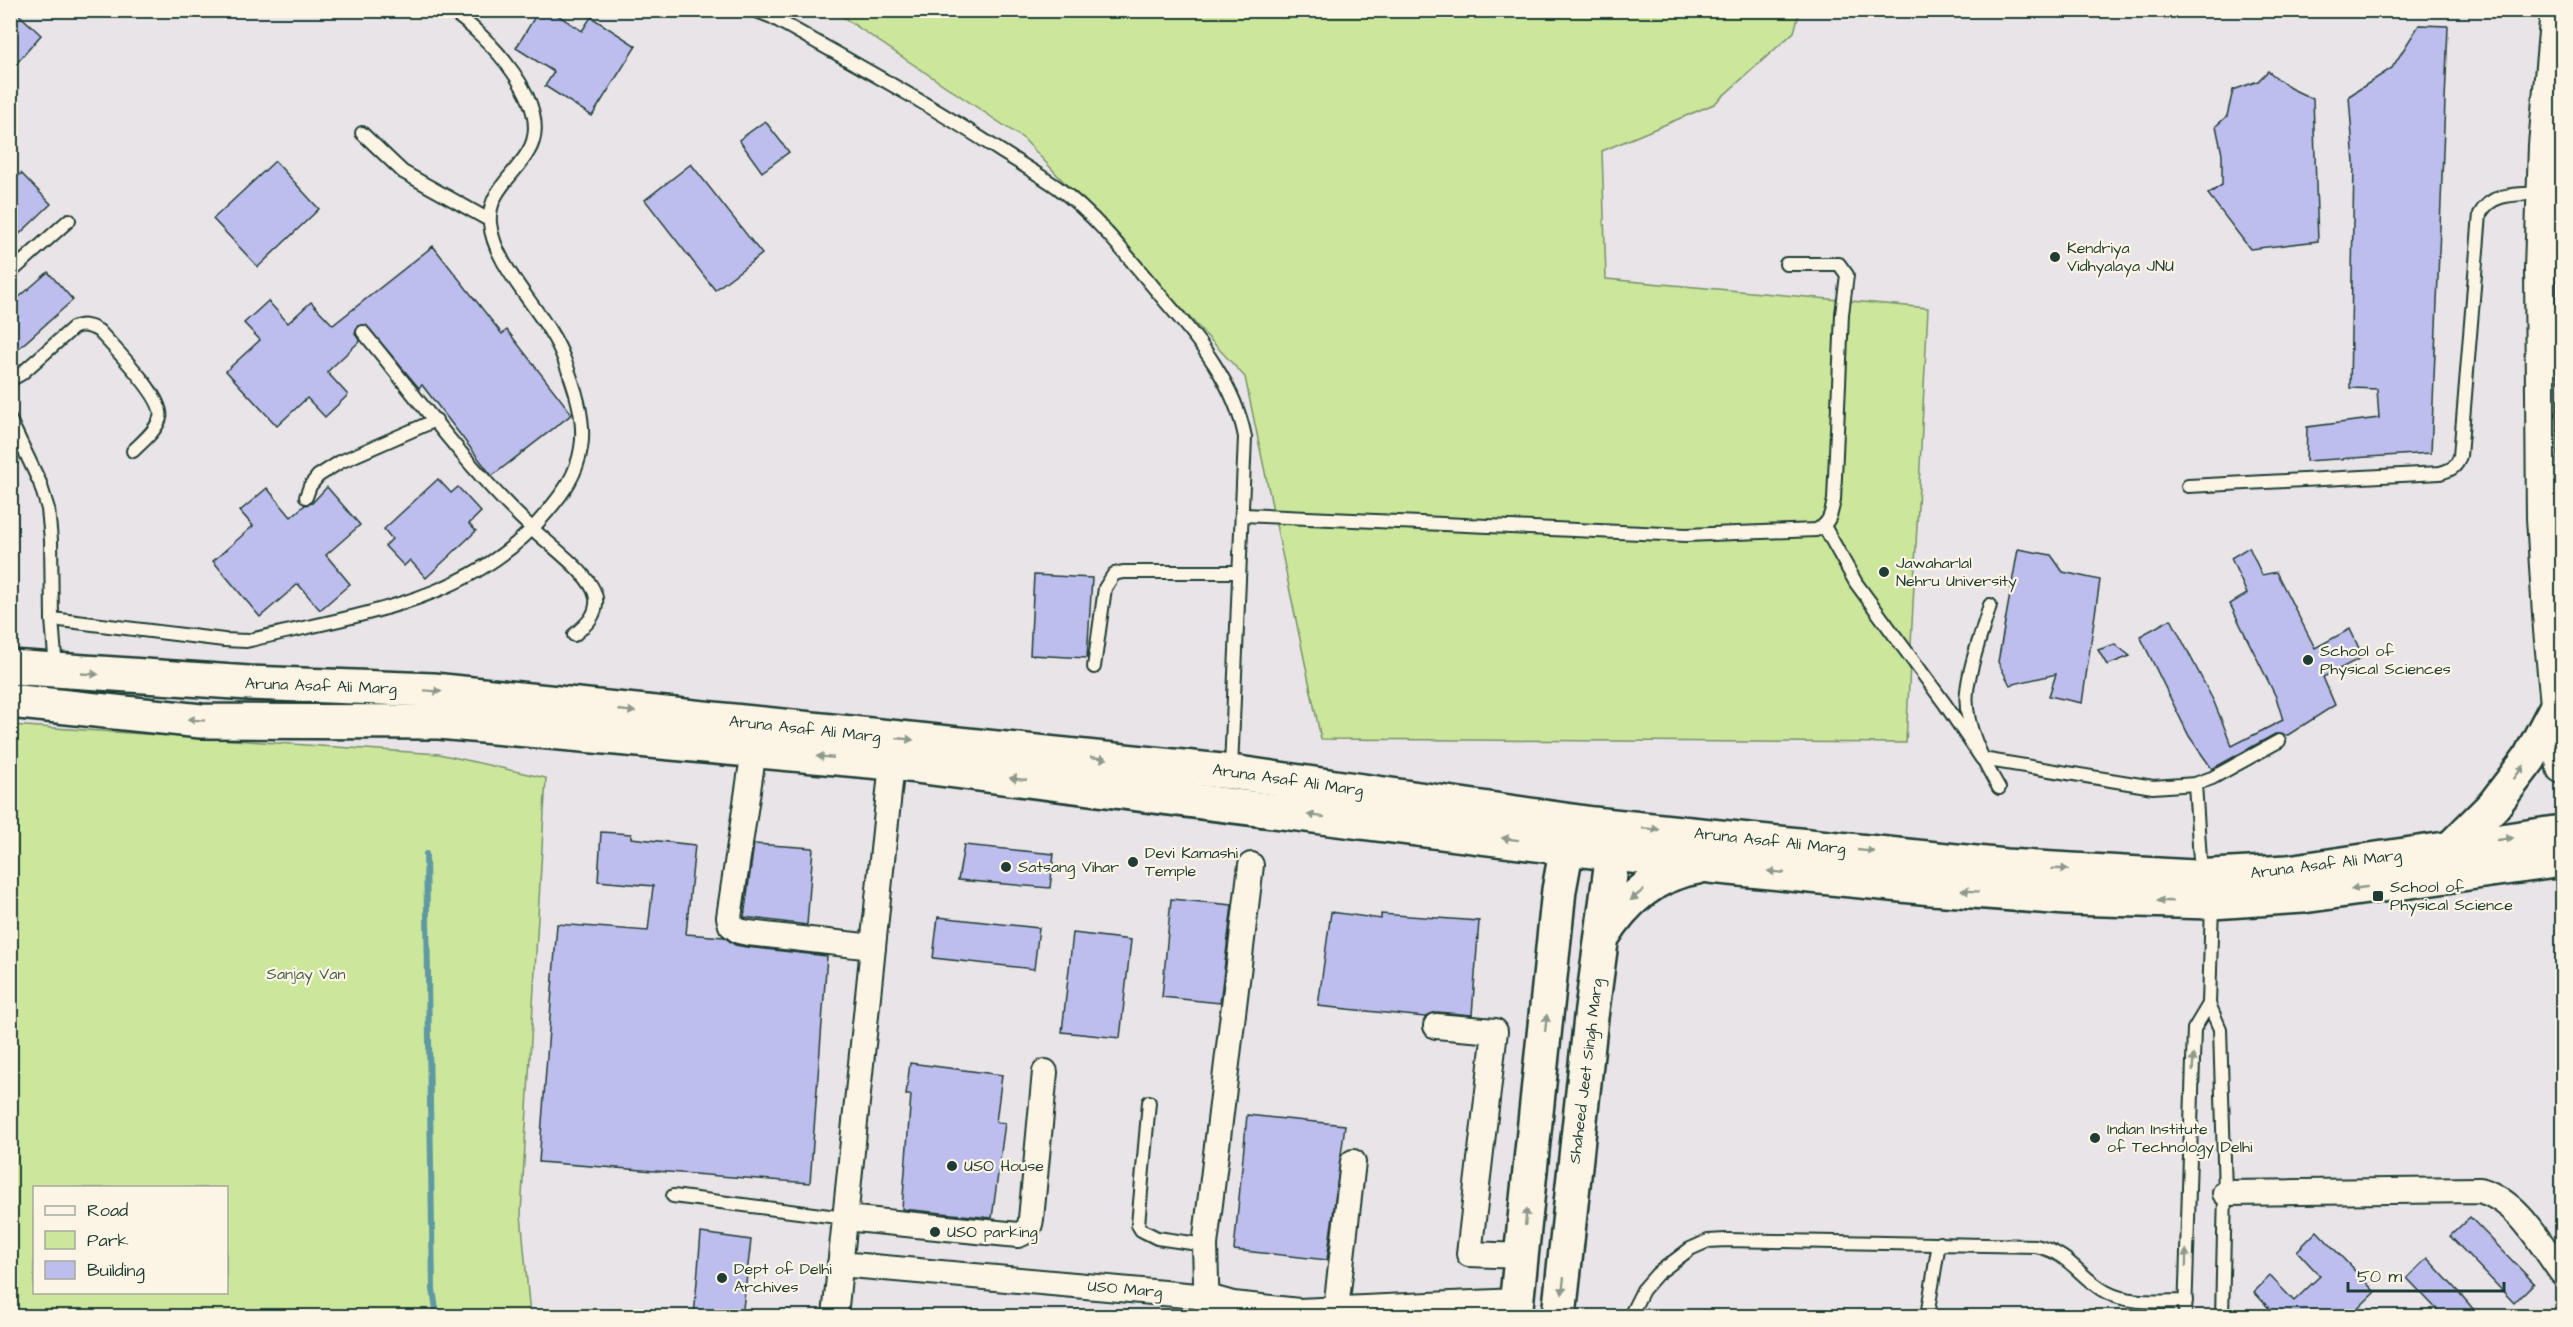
<svg xmlns="http://www.w3.org/2000/svg" width="2573" height="1327" viewBox="0 0 2573 1327" font-family="'Architects Daughter',sans-serif">
	<rect width="100%" height="100%" fill="#e9e4e8"/>
	<filter id="ink" filterUnits="userSpaceOnUse"><feTurbulence type="fractalNoise" baseFrequency=".0167" numOctaves="2"/><feDisplacementMap in="SourceGraphic" scale="12" xChannelSelector="R" yChannelSelector="G"/><feConvolveMatrix kernelMatrix="1 2 1 2 8 2 1 2 1" color-interpolation-filters="sRGB"/></filter>
	<g filter="url(#ink)">
		<g fill="#cce69c" stroke="#769268" stroke-width="1.5" fill-rule="evenodd">
			<path d="M834,11H1800L1794,32L1714,104L1602,151L1606,279L1928,308L1906,743L1321,739L1245,377L1024,139Z"/>
			<path d="M10,725L439,754L546,778L521,1214L530,1316H11ZM34,1188H226V1292H34Z"/>
		</g>
		<g fill="none" stroke-linecap="round" stroke-linejoin="round">
			<path stroke="#5f99a1" stroke-width="6" d="M426,854L433,1289L437,1316"/>
		</g>
		<g fill="#bdbdee" stroke="#1f3d34" stroke-width="1.5">
			<path d="M10,10H14L41,35L10,71Z"/>
			<path d="M539,10H550L582,31L591,17L636,46L592,116L545,86L554,72L516,48Z"/>
			<path d="M2419,25L2448,26L2431,453L2306,461L2307,427L2379,418L2377,389L2350,388L2354,164L2349,96L2392,68Z"/>
			<path d="M2268,71L2290,88L2313,99L2318,241L2250,249L2208,194L2222,185V154L2216,126L2227,116L2233,90L2258,81Z"/>
			<path d="M765,121L789,152L762,172L739,140Z"/>
			<path d="M275,161L319,209L258,267L213,219Z"/>
			<path d="M691,164L762,254L715,290L645,200Z"/>
			<path d="M21,173L51,204L10,243V184Z"/>
			<path d="M433,246L502,334L507,330L572,414L492,476L422,385L419,388L366,325L357,326L355,334L360,341L327,372L348,395L325,417L307,398L277,426L226,371L260,340L244,323L268,301L288,323L311,302L333,325Z"/>
			<path d="M48,272L73,300L10,356V305Z"/>
			<path d="M438,479L451,493L458,487L481,512L469,524L476,531L426,578L410,560L404,566L385,546L392,539L384,529Z"/>
			<path d="M327,487L360,525L326,555L350,584L320,610L298,584L260,617L213,561L253,526L240,511L267,488L291,517L305,505L312,503Z"/>
			<path d="M2249,547L2262,575L2276,572L2315,648L2350,629L2363,657L2323,677L2335,705L2288,735L2275,734L2212,769L2189,736L2140,636L2171,619L2214,702L2232,746L2283,720L2276,697L2230,604L2247,594L2231,558Z"/>
			<path d="M2018,549L2051,555L2063,572L2100,580L2082,703L2049,696L2056,674L2010,685L1998,662Z"/>
			<path d="M1034,575L1092,578L1087,658L1030,655Z"/>
			<path d="M2115,644L2130,656L2107,665L2098,650Z"/>
			<path d="M601,832L631,834V838L695,845L686,934L724,937L735,945L746,947L827,956L810,1183L539,1162L557,924L648,931L653,886L598,881Z"/>
			<path d="M754,844L813,848L807,925L744,917Z"/>
			<path d="M964,845L1054,854L1050,888L958,880Z"/>
			<path d="M1171,899L1232,905L1220,1003L1162,997Z"/>
			<path d="M1331,912L1381,919V914L1479,921L1472,1015L1437,1012L1425,1017L1318,1006Z"/>
			<path d="M938,917L1039,928L1034,969L933,958Z"/>
			<path d="M1073,933L1131,940L1120,1038L1062,1032Z"/>
			<path d="M910,1063L1002,1075L996,1122L1005,1123L992,1218L902,1209L911,1095H906Z"/>
			<path d="M1247,1115L1345,1125L1327,1260L1234,1250Z"/>
			<path d="M2470,1217L2534,1283L2514,1303L2450,1236Z"/>
			<path d="M2317,1231L2375,1292L2349,1317H2277L2254,1292L2270,1276L2294,1301L2320,1276L2297,1251Z"/>
			<path d="M701,1233L751,1240L742,1317H694Z"/>
			<path d="M2427,1258L2463,1297L2480,1317H2444L2407,1278Z"/>
		</g>
		<g fill="none" stroke-linecap="round" stroke-linejoin="round">
			<g stroke="#1f3d34" stroke-width="16">
				<g id="service">
					<path d="M754,10L772,17C848,60 926,102 999,150C1018,162 1038,174 1057,187C1099,218 1132,262 1166,302C1200,341 1235,385 1245,437L1231,769"/>
					<path d="M362,133L403,172L489,220"/>
					<path d="M10,273L69,220"/>
					<path d="M2556,314H2562"/>
					<path d="M363,332C418,398 472,474 535,531C552,547 593,576 596,598C598,615 586,625 574,635"/>
					<path d="M10,380L21,374L73,328C82,323 91,326 99,331C113,347 166,399 160,418C156,431 142,442 133,451"/>
					<path d="M10,420L40,483L48,509L51,540L52,619L56,669"/>
					<path d="M2188,486L2440,473C2451,470 2457,467 2460,456L2480,214C2492,191 2519,195 2542,193"/>
					<path d="M306,497L310,486L318,476L340,462L436,420"/>
					<path d="M1243,515L1686,535L1816,530C1830,524 1831,514 1834,500L1842,314L1847,275L1839,264H1786"/>
					<path d="M1824,526L1856,583L1945,704L1982,759L2153,787L2195,784L2212,778L2279,741"/>
					<path d="M1990,605C1982,633 1970,663 1967,691C1963,723 1983,761 1999,788"/>
					<path d="M52,619L224,640L246,641C353,615 473,603 547,512C564,492 577,474 581,448C586,419 574,385 564,359C548,314 494,269 490,223C487,192 515,175 528,152C557,106 486,34 450,10"/>
					<path d="M1094,667L1105,588L1114,574L1123,572H1238"/>
					<path d="M2195,784L2201,875"/>
					<path d="M2212,903L2209,1004L2220,1029L2225,1193L2222,1316"/>
					<path d="M1149,1102L1138,1225L1141,1230L1157,1238L1205,1245"/>
					<path d="M673,1196L845,1218"/>
					<path d="M1630,1316L1643,1290L1657,1274L1690,1249L1708,1241L1726,1240L2036,1246C2072,1254 2078,1277 2106,1292C2130,1305 2160,1301 2186,1301"/>
					<path d="M1927,1316L1939,1243"/>
					<path d="M2185,1316L2194,1029L2209,1004"/>
				</g>
			</g>
			<g stroke="#1f3d34" stroke-width="28">
				<g id="minor">
					<path d="M754,750L729,917L731,925L739,931L748,933L873,947"/>
					<path d="M1436,1026L1495,1031L1469,1254L1522,1256"/>
					<path d="M2225,1193L2480,1190C2519,1202 2539,1242 2562,1273"/>
					<path d="M845,1218L1018,1235C1027,1232 1030,1228 1031,1219L1045,1072"/>
					<path d="M840,1264L1208,1297L1233,1304L1299,1311L1517,1301"/>
					<path d="M1336,1309L1353,1162"/>
					<path d="M835,1316L892,763"/>
					<path d="M1207,1316L1205,1245L1251,865"/>
				</g>
			</g>
			<g stroke="#1f3d34" stroke-width="34">
				<path id="tertiary" d="M2556,10L2544,145L2540,269L2542,518L2549,630L2562,768"/>
			</g>
			<g stroke="#1f3d34" stroke-width="38">
				<g id="secondary">
					<path d="M10,667L249,683L433,690L1231,772L1593,824L2005,866L2193,877L2288,872L2562,832"/>
					<path d="M10,701L201,721L439,722L892,763L1710,866L1932,888L2067,898L2212,902L2303,896L2562,860"/>
					<path d="M2452,847L2494,805L2529,759L2557,706"/>
					<path d="M1603,936C1624,901 1656,873 1698,867"/>
					<path d="M1515,1316L1559,890L1571,825"/>
					<path d="M1559,1316L1591,1017L1616,830"/>
				</g>
			</g>
			<use href="#service" stroke="#fcf5e5" stroke-width="12"/>
			<use href="#minor" stroke="#fcf5e5" stroke-width="24"/>
			<use href="#tertiary" stroke="#fcf5e5" stroke-width="30"/>
			<use href="#secondary" stroke="#fcf5e5" stroke-width="33"/>
		</g>
		<defs><path id="oneway-solid" d="M-6-.8H1V-3.2L6.5 0L1 3.2V.8H-6Z" transform="scale(1.5)"/></defs>
		<g fill="#8e998c">
			<use href="#oneway-solid" transform="translate(90 674) rotate(3)"/>
			<use href="#oneway-solid" transform="translate(433 691) rotate(4)"/>
			<use href="#oneway-solid" transform="translate(627 711) rotate(6)"/>
			<use href="#oneway-solid" transform="translate(196 720) rotate(-176)"/>
			<use href="#oneway-solid" transform="translate(905 739) rotate(6)"/>
			<use href="#oneway-solid" transform="translate(825 757) rotate(-175)"/>
			<use href="#oneway-solid" transform="translate(1099 758) rotate(6)"/>
			<use href="#oneway-solid" transform="translate(2519 772) rotate(-53)"/>
			<use href="#oneway-solid" transform="translate(1018 779) rotate(-173)"/>
			<use href="#oneway-solid" transform="translate(1316 816) rotate(-173)"/>
			<use href="#oneway-solid" transform="translate(1651 829) rotate(5)"/>
			<use href="#oneway-solid" transform="translate(1510 839) rotate(-173)"/>
			<use href="#oneway-solid" transform="translate(2505 839) rotate(-8)"/>
			<use href="#oneway-solid" transform="translate(1866 851) rotate(6)"/>
			<use href="#oneway-solid" transform="translate(2060 869) rotate(2)"/>
			<use href="#oneway-solid" transform="translate(1776 872) rotate(-174)"/>
			<use href="#oneway-solid" transform="translate(2359 888) rotate(172)"/>
			<use href="#oneway-solid" transform="translate(1970 891) rotate(-176)"/>
			<use href="#oneway-solid" transform="translate(1637 895) rotate(141)"/>
			<use href="#oneway-solid" transform="translate(2165 901) rotate(-178)"/>
			<use href="#oneway-solid" transform="translate(1546 1023) rotate(-84)"/>
			<use href="#oneway-solid" transform="translate(2193 1063) rotate(-88)"/>
			<use href="#oneway-solid" transform="translate(1526 1217) rotate(-84)"/>
			<use href="#oneway-solid" transform="translate(2186 1258) rotate(-89)"/>
			<use href="#oneway-solid" transform="translate(1563 1286) rotate(96)"/>
		</g>
	</g>
	<g fill="#1f3d34" stroke="#fcf5e5" stroke-width="2">
		<circle cx="2055" cy="257" r="6"/>
		<circle cx="1884" cy="572" r="6"/>
		<circle cx="2308" cy="660" r="6"/>
		<circle cx="1133" cy="862" r="6"/>
		<circle cx="1006" cy="867" r="6"/>
		<rect x="2372" y="890" width="12" height="12" rx="3"/>
		<circle cx="2095" cy="1138" r="6"/>
		<circle cx="952" cy="1166" r="6"/>
		<circle cx="935" cy="1232" r="6"/>
		<circle cx="722" cy="1278" r="6"/>
	</g>
	<g text-anchor="middle" dominant-baseline="central" stroke-width="4.5" stroke-linejoin="round" paint-order="stroke">
		<g font-size="16" fill="#1f3d34" stroke="#fcf5e5" text-anchor="start">
			<text x="2067" y="248">Kendriya<tspan x="2067" dy="18">Vidhyalaya JNU</tspan></text>
			<text x="1896" y="563">Jawaharlal<tspan x="1896" dy="18">Nehru University</tspan></text>
			<text x="2320" y="651">School of<tspan x="2320" dy="18">Physical Sciences</tspan></text>
			<text x="1145" y="853">Devi Kamashi<tspan x="1145" dy="18">Temple</tspan></text>
			<text x="1018" y="867">Satsang Vihar</text>
			<text x="2390" y="887">School of<tspan x="2390" dy="18">Physical Science</tspan></text>
			<text x="2107" y="1129">Indian Institute<tspan x="2107" dy="18">of Technology Delhi</tspan></text>
			<text x="964" y="1166">USO House</text>
			<text x="947" y="1232">USO parking</text>
			<text x="734" y="1269">Dept of Delhi<tspan x="734" dy="18">Archives</tspan></text>
		</g>
		<g font-size="16" fill="#1f3d34" stroke="#fcf5e5">
			<text transform="translate(321 686) rotate(2)">Aruna Asaf Ali Marg</text>
			<text transform="translate(805 729) rotate(6)">Aruna Asaf Ali Marg</text>
			<text transform="translate(1288 780) rotate(8)">Aruna Asaf Ali Marg</text>
			<text transform="translate(1770 841) rotate(6)">Aruna Asaf Ali Marg</text>
			<text transform="translate(2326 864) rotate(-7)">Aruna Asaf Ali Marg</text>
			<text transform="translate(1586 1071) rotate(-83)">Shaheed Jeet Singh Marg</text>
			<text transform="translate(1125 1289) rotate(5)">USO Marg</text>
		</g>
		<g font-size="16" fill="#425f49" stroke="#fcf5e5">
			<text x="306" y="974">Sanjay Van</text>
		</g>
	</g>
	<rect width="2573" height="1327" fill="none" stroke="#fcf5e5" stroke-width="36"/>
	<rect x="18" y="18" width="2537" height="1291" fill="none" stroke="#1f3d34" stroke-width="2" filter="url(#ink)"/>
	<rect x="33" y="1186" width="195" height="108" fill="#fcf5e5" stroke="#a4ab9e" stroke-width="1.5"/>
	<rect x="45" y="1206" width="30" height="9" fill="#fcf5e5" stroke="#a4ab9e" stroke-width="1.5"/>
	<text x="87" y="1216" font-size="18" fill="#1f3d34">Road</text>
	<rect x="45" y="1231" width="30" height="18" fill="#cce69c" stroke="#a4ab9e" stroke-width="1.5"/>
	<text x="87" y="1246" font-size="18" fill="#1f3d34">Park</text>
	<rect x="45" y="1261" width="30" height="18" fill="#bdbdee" stroke="#a4ab9e" stroke-width="1.5"/>
	<text x="87" y="1276" font-size="18" fill="#1f3d34">Building</text>
	<path d="M2348 1282v9h156v-9" fill="none" stroke="#1f3d34" stroke-width="3"/>
	<text x="2357" y="1282" font-size="18" fill="#1f3d34" stroke="#fcf5e5" stroke-width="4.5" paint-order="stroke">50 m</text>
</svg>
